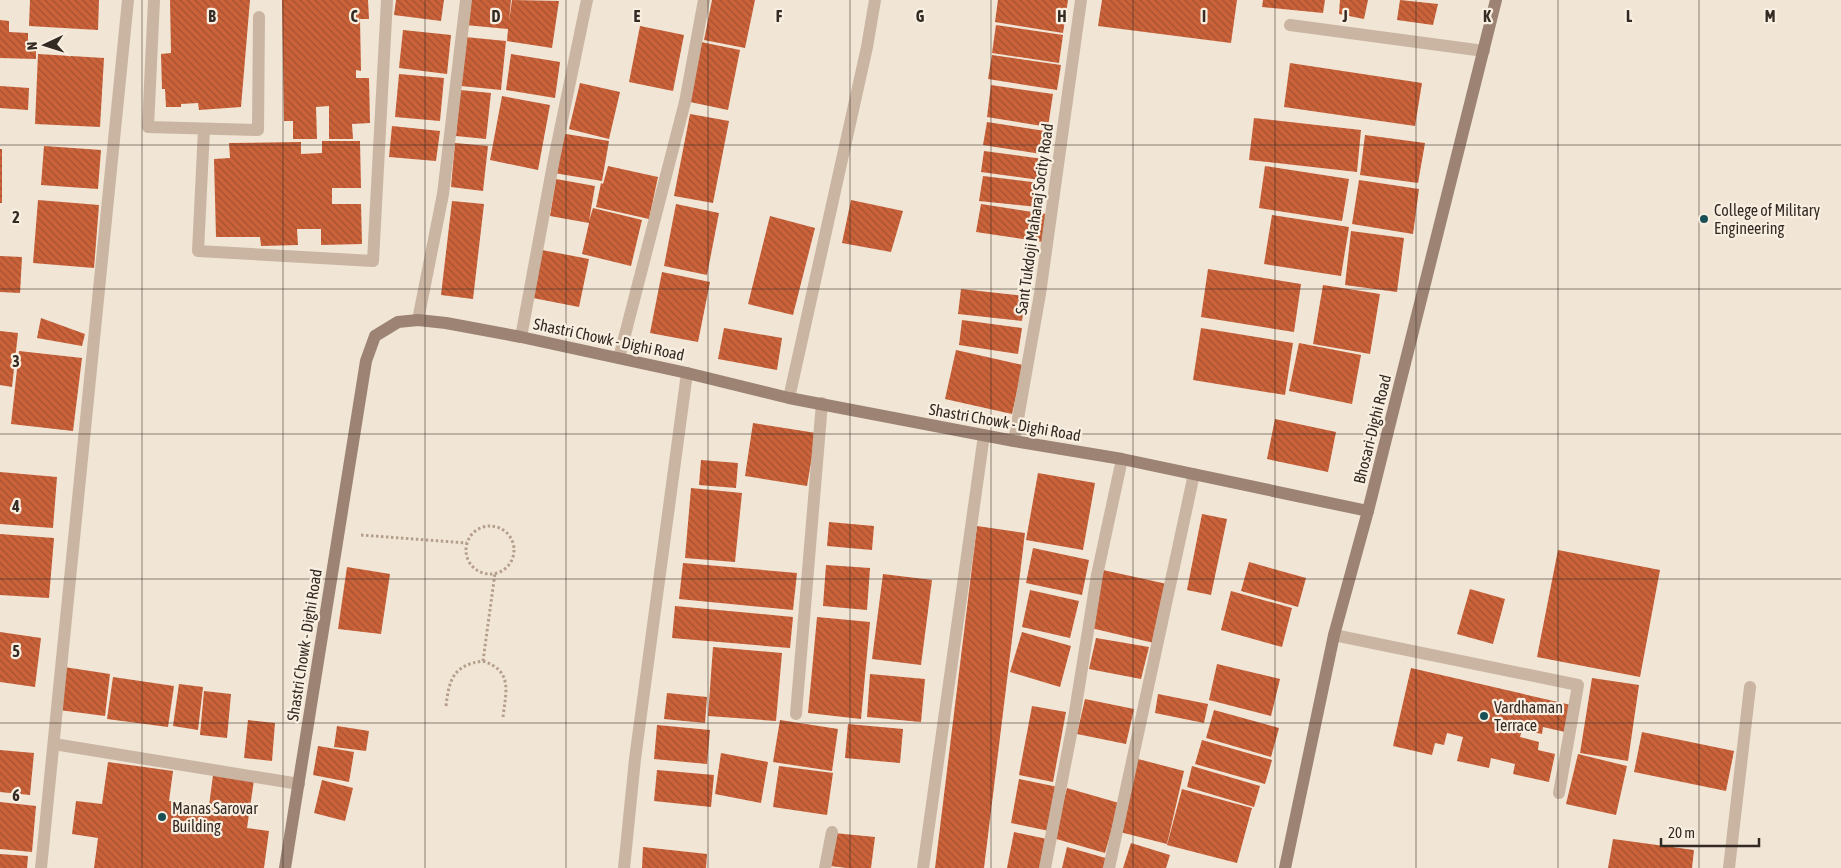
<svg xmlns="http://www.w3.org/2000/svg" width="1841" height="868" viewBox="0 0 1841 868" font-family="'Asap Condensed',sans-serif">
	<defs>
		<pattern id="building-back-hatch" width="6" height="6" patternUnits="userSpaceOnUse" patternTransform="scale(1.25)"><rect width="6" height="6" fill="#ca623a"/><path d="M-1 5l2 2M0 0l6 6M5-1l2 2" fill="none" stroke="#a55131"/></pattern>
	</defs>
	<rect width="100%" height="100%" fill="#f1e5d5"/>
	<g fill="url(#building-back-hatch)">
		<path d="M30,0H99L98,30L29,26Z"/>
		<path d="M170,0H250L241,107L199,110L198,103L181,104V107H166L165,89H162L161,54L171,53Z"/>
		<path d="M282,0H368L369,19H360L361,71L356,70V78H369L370,123L352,124L353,139H329V106L316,107L317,139H293V121H284Z"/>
		<path d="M396,0H444L441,21L394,15Z"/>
		<path d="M468,0H511L509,22L512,0L559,1L552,48L507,41L508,29L465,25Z"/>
		<path d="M712,0H755L745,48L704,40Z"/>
		<path d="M998,0H1068L1063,33L995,22Z"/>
		<path d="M1102,0H1237L1231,43L1098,26Z"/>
		<path d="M1263,0H1325L1323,13L1262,7Z"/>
		<path d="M1340,0H1368L1364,19L1339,14Z"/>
		<path d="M1400,0L1438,4L1433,25L1397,20Z"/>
		<path d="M0,20L9,21V32L28,33V49L36,50V59L0,58Z"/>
		<path d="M996,25L1063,35L1059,63L992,53Z"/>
		<path d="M640,26L684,35L673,91L629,82Z"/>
		<path d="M403,30L451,35L447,74L399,68Z"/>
		<path d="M465,37L506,41L501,90L461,86Z"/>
		<path d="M701,42L740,50L728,110L690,102Z"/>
		<path d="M38,54L104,58L100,127L35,124Z"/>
		<path d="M511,54L560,62L555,98L506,90Z"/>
		<path d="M992,55L1061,65L1057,90L988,79Z"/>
		<path d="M1290,63L1422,83L1415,126L1284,107Z"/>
		<path d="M399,74L444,78L440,121L395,117Z"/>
		<path d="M580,83L620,92L609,139L569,129Z"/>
		<path d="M991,85L1053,94L1048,127L987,117Z"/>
		<path d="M0,86L29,88L28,110L0,108Z"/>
		<path d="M460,90L491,93L486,139L456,136Z"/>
		<path d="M502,96L550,105L538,170L490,160Z"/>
		<path d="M690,114L729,121L713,203L674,196Z"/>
		<path d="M1254,118L1361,130L1357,172L1249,160Z"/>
		<path d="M987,122L1045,131L1041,154L983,145Z"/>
		<path d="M392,126L440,131L436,161L389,157Z"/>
		<path d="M560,133L609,141L602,181L554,173Z"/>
		<path d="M1365,135L1425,143L1418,183L1360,175Z"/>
		<path d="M322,141H360L361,188H332V204H361L362,244L321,245V229H297L298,245L261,246L260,237H216L214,159L230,158L229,143L301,142V154L322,153Z"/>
		<path d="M455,143L488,146L483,191L451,187Z"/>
		<path d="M44,146L101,150L98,189L41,185Z"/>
		<rect x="0" y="149" width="2" height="54"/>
		<path d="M984,151L1043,159L1040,180L981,172Z"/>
		<path d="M608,166L658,177L649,219L596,207L601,183L603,184Z"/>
		<path d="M1265,166L1349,179L1342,221L1259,208Z"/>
		<path d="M983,176L1040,183L1037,207L979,201Z"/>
		<path d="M556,179L595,186L589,221L593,208L642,220L631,266L582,254L589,223L550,216Z"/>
		<path d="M1359,180L1419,189L1413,234L1352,224Z"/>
		<path d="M38,200L99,205L94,268L33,263Z"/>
		<path d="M851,200L903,211L891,252L842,243Z"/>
		<path d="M452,201L484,204L473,299L441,295Z"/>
		<path d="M676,204L719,213L707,275L664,266Z"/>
		<path d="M981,204L1046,214L1042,242L976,232Z"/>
		<path d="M1272,215L1349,227L1341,276L1264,264Z"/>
		<path d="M770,216L815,228L793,315L748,304Z"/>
		<path d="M1351,231L1404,238L1397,292L1345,285Z"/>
		<path d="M542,250L589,259L579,307L533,298Z"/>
		<path d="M0,256L22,257L20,293L0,292Z"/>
		<path d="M1208,269L1301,284L1294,332L1201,317Z"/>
		<path d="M662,272L710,282L698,342L650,333Z"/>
		<path d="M1323,285L1380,294L1370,354L1313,344Z"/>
		<path d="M961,289L1025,296L1022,321L958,314Z"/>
		<path d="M41,318L85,334L82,346L37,338Z"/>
		<path d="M962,320L1022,328L1018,354L959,345Z"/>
		<path d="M724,328L782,338L777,370L718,359Z"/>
		<path d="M1201,328L1293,343L1285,395L1193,380Z"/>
		<path d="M0,331L18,333L12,387L0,385Z"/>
		<path d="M1299,343L1361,355L1352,404L1289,391Z"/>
		<path d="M956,350L1023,365L1012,414L945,399Z"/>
		<path d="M19,351L82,358L73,431L11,424Z"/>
		<path d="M1275,419L1336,432L1328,472L1267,459Z"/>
		<path d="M753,423L816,433L807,486L745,476Z"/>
		<path d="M701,460L738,463L736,488L699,485Z"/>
		<path d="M0,472L57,477L53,528L0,524Z"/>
		<path d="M1038,473L1095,483L1083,550L1026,540Z"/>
		<path d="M691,488L742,493L735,562L685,558Z"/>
		<path d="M1202,514L1227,519L1211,595L1187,590Z"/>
		<path d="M829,522L874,526L872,550L827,546Z"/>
		<path d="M977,526L1025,533L984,868H935Z"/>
		<path d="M0,534L54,538L49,598L0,595Z"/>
		<path d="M1033,548L1089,560L1082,595L1026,583Z"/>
		<path d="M1558,550L1660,570L1640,677L1537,657Z"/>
		<path d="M1249,562L1306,578L1298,607L1241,591Z"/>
		<path d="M683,563L797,573L793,610L679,599Z"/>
		<path d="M826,565L870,568L867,610L823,606Z"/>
		<path d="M347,567L390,574L381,634L338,629Z"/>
		<path d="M1103,570L1167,584L1154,643L1091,628Z"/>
		<path d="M883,574L932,580L921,665L872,659Z"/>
		<path d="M1470,589L1505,599L1493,644L1457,634Z"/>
		<path d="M1030,590L1079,601L1070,638L1022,627Z"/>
		<path d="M1231,591L1292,608L1282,647L1221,630Z"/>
		<path d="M675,606L793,617L790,648L672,638Z"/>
		<path d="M817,617L870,622L861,719L808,713Z"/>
		<path d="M0,632L41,638L35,687L0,682Z"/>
		<path d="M1022,632L1071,646L1060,687L1010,672Z"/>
		<path d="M1096,638L1149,647L1141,679L1089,669Z"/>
		<path d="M713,647L782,653L776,721L708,716Z"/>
		<path d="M1217,664L1280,679L1271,716L1209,700Z"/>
		<path d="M64,667L110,674L105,716L59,710Z"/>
		<path d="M1411,668L1571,705L1565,732L1543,727L1542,734L1522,730L1520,737L1539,742L1538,750L1555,754L1549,782L1513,774L1515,764L1491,758L1489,768L1457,761L1463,737L1447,733L1444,745L1435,743L1432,755L1393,746Z"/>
		<path d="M870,674L925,679L921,722L867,717Z"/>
		<path d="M113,677L174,686L168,727L107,719Z"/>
		<path d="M1592,678L1639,685L1628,761L1580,753Z"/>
		<path d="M179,684L203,687L198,730L173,726Z"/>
		<path d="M204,691L231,694L227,738L200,735Z"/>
		<path d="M667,693L707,697L705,723L664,719Z"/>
		<path d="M1158,694L1208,704L1204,723L1155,713Z"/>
		<path d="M1085,699L1134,709L1126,744L1077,734Z"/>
		<path d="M1032,706L1066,712L1053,782L1019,775Z"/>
		<path d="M1214,710L1279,728L1271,757L1206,738Z"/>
		<path d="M248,720L275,723L272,761L244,758Z"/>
		<path d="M780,720L838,729L832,771L773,762Z"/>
		<path d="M848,724L903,729L900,763L845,758Z"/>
		<path d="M657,725L710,730L707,764L654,759Z"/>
		<path d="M337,726L369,731L366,751L334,747Z"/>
		<path d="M1642,732L1734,751L1726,791L1634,772Z"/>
		<path d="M1202,740L1272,760L1265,784L1195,764Z"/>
		<path d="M318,746L354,752L349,782L313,775Z"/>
		<path d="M0,750L34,753L30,795L0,792Z"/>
		<path d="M721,753L768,762L761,803L715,794Z"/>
		<path d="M1578,754L1627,766L1616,815L1566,804Z"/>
		<path d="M1138,759L1184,771L1167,844L1120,832Z"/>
		<path d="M108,762L173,771L169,801L209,806L213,775L254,780L247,828L269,831L264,868H94L98,838L72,834L76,801L102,804Z"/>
		<path d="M779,766L833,773L827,815L773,807Z"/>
		<path d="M1192,766L1260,786L1254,807L1187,787Z"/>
		<path d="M657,770L714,775L711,807L654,801Z"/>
		<path d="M1019,779L1058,787L1049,831L1011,823Z"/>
		<path d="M322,780L353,788L345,821L314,813Z"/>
		<path d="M1067,788L1119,803L1105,853L1053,838Z"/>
		<path d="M1182,789L1252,808L1237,863L1167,845Z"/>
		<path d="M0,802L36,806L32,852L0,849Z"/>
		<path d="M1014,832L1047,839L1041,868H1007Z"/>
		<path d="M834,833L875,837L871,868H847L830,866Z"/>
		<path d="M1613,839L1694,850L1692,868H1608Z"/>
		<path d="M1131,843L1170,855L1166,868H1123Z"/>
		<path d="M643,847L707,854L706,868H642Z"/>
		<path d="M1067,847L1109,859L1106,868H1062Z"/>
		<path d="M0,854L28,856L27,868H0Z"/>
	</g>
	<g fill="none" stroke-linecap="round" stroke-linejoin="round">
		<g stroke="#b59f8c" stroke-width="3" stroke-dasharray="2.5 2.5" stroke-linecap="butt">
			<circle cx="490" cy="550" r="24"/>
			<path d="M361,535L467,543"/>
			<path d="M483,661C513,671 506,691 503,717"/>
			<path d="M446,706C449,680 453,665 483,661L495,573"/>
		</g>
		<path stroke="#c9b5a2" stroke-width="12" d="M923,868L984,435"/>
		<g stroke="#c9b5a2" stroke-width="12">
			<path d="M154,0L148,127L258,130L259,17"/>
			<path d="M1290,25L1484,51"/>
			<path d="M204,129L198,251L373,261L387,0"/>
			<path d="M418,320L443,194L466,0"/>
			<path d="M521,337L554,159L587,0"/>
			<path d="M619,358L685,102L704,0"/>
			<path d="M789,398L867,47L875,0"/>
			<path d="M1014,441L1040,294L1081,0"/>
			<path d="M1334,635L1578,685L1559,793"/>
			<path d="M796,714L822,403"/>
			<path d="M54,744L299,784"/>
			<path d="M41,868L128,0"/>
			<path d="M624,868L635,759L687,373"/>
			<path d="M825,868L832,832"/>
			<path d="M1045,868L1073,724L1097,575L1122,459"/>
			<path d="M1109,868L1194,474"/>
			<path d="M1729,868L1750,687"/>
		</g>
		<g stroke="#9d8373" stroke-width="12">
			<path d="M285,868L366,361L375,336L398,322L418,320L446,323L521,337L687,373L789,398L1014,441L1122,459L1368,511"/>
			<path d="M1285,868L1334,635L1368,511L1496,0"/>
		</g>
	</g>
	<path fill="none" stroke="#332a24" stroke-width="1" stroke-opacity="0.55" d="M142,0V868M283,0V868M425,0V868M566,0V868M708,0V868M850,0V868M991,0V868M1133,0V868M1275,0V868M1416,0V868M1558,0V868M1699,0V868M0,145H1841M0,289H1841M0,434H1841M0,579H1841M0,723H1841"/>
	<g fill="#195056" stroke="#f9efe1" stroke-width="2">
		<circle cx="1704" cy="219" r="5"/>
		<circle cx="1484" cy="716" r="5"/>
		<circle cx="162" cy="817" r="5"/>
	</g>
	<g text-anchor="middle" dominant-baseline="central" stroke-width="4.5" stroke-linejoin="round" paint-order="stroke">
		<g font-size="16" fill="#332a24" stroke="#f9efe1" text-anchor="start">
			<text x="1714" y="210">College of Military<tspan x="1714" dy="18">Engineering</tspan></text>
			<text x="1494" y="707">Vardhaman<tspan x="1494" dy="18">Terrace</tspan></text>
			<text x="172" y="808">Manas Sarovar<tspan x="172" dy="18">Building</tspan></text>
		</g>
		<g font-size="16" fill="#332a24" stroke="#f9efe1">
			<text transform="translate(1034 219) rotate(-82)">Sant Tukdoji Maharaj Socity Road</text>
			<text transform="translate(609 339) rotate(12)">Shastri Chowk - Dighi Road</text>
			<text transform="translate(1005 422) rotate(10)">Shastri Chowk - Dighi Road</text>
			<text transform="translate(1372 429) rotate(-76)">Bhosari-Dighi Road</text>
			<text transform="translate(304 645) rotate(-81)">Shastri Chowk - Dighi Road</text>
		</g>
	</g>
	<g font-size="16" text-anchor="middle" font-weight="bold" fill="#332a24" stroke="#f9efe1" stroke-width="4.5" stroke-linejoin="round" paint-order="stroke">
		<text x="212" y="22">B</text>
		<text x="354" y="22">C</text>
		<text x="496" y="22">D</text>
		<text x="637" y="22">E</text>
		<text x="779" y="22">F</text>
		<text x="920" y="22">G</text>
		<text x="1062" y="22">H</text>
		<text x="1204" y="22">I</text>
		<text x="1345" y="22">J</text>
		<text x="1487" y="22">K</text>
		<text x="1629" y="22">L</text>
		<text x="1770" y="22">M</text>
		<text x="16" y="223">2</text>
		<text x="16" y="367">3</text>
		<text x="16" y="512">4</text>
		<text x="16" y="657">5</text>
		<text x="16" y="801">6</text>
	</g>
	<g transform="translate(45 45) rotate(266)" stroke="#f9efe1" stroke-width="4" paint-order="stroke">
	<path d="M0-4L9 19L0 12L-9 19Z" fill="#332a24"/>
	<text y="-8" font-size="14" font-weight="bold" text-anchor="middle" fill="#332a24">N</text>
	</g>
	<path d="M1661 838v8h98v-8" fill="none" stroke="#332a24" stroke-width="2.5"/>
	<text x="1668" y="838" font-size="15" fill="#332a24" stroke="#f9efe1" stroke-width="4" paint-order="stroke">20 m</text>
</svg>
